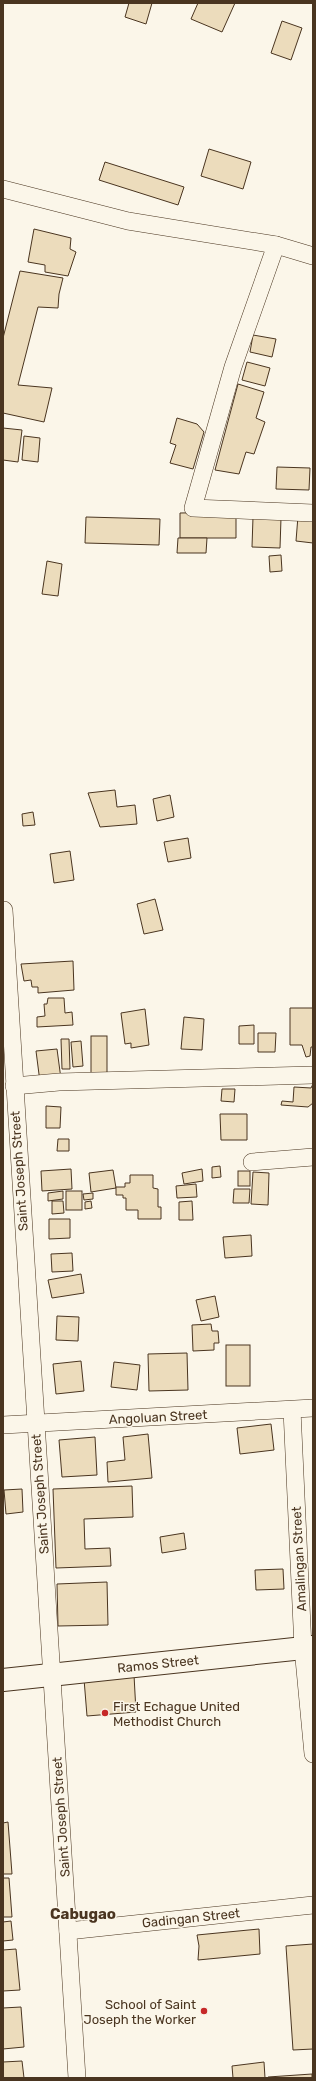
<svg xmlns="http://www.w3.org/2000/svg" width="316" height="2081" viewBox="0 0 316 2081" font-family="Rubik,sans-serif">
	<rect width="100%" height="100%" fill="#fbf6e9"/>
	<g fill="#ecdcbc" stroke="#4a3520">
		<path d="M129,3H152L146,24L125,17Z"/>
		<path d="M198,3H235L222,32L191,19Z"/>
		<path d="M282,21L302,28L291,60L271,53Z"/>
		<path d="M209,149L251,162L243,189L201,176Z"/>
		<path d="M105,162L184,187L178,205L99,180Z"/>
		<path d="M34,229L71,238L70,249L76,252L68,276L45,272V265L28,262Z"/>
		<path d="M20,271L63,278L59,294L58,308L38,307L18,385L52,388L44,422L3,413V338Z"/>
		<path d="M253,335L276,339L272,357L250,352Z"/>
		<path d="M247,362L270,368L265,386L242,380Z"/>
		<path d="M238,384L264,392L256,418L265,422L254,454L246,452L239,474L215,470Z"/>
		<path d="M177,418L197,424L204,432L193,469L170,463L176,445L170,443Z"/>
		<path d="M3,428L22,430L18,462L3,460Z"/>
		<path d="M24,436L40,438L38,462L22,460Z"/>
		<path d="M277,467L310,468L309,490L276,489Z"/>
		<path d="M236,512V538H180V513Z"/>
		<path d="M298,516L313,517V543L296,541Z"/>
		<path d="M86,517L160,519L159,545L85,543Z"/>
		<path d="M253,517L281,518L280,548L252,547Z"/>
		<path d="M178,538H207L206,553H177Z"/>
		<path d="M281,555L282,571L270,572L269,556Z"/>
		<path d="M47,561L62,564L58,596L42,594Z"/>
		<path d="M115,790L117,807L135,805L137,824L100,827L88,793Z"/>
		<path d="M170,795L174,817L157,821L153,799Z"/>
		<path d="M33,812L35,825L23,826L22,814Z"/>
		<path d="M188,838L191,858L168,862L164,842Z"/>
		<path d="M70,851L74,880L54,883L50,854Z"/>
		<path d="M155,899L163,930L144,934L137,904Z"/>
		<path d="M73,961L74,990L38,993V987H32L31,980L24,981L21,964Z"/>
		<path d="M48,998H64L65,1013L72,1012L73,1025L37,1027V1017L45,1016L44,1004H47Z"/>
		<path d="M290,1008H313V1047H311L310,1056L306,1057L302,1045H290Z"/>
		<path d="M145,1009L149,1045L131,1048V1043L125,1044L121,1013Z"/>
		<path d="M184,1017L204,1019L202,1050L181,1049Z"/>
		<path d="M254,1025V1044H239V1026Z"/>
		<path d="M258,1033H276L275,1052H258Z"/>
		<rect x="91" y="1036" width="16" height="38"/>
		<path d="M61,1039H69L70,1069H62Z"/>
		<path d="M81,1041L83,1066L73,1067L71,1042Z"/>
		<path d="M57,1049L61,1079L40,1082L36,1051Z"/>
		<path d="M313,1084V1103L308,1107L281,1105L282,1101L293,1102L294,1087L311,1088Z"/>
		<path d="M222,1089H235L234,1102L221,1101Z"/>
		<path d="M46,1106L61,1107L60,1128H46Z"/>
		<path d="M220,1114H247V1140H221Z"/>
		<path d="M58,1139H69V1151H57Z"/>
		<path d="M220,1166L221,1177L212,1178V1167Z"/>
		<path d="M71,1169L72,1189L42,1191L41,1171Z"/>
		<path d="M202,1169L203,1181L184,1184L182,1173Z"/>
		<path d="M113,1170L116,1188L91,1192L89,1173Z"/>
		<rect x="238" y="1171" width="12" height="15"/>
		<path d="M253,1172L269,1173L268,1205L251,1204Z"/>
		<path d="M130,1175H153V1188L158,1189V1207H161V1219H138V1210H126V1198H123V1195H116V1187H125V1183H130Z"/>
		<path d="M196,1184L197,1197L177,1198L176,1186Z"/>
		<path d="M234,1189H250L249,1203H233Z"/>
		<path d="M63,1191V1199L48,1201V1193Z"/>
		<rect x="66" y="1191" width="16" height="19"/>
		<path d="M93,1193V1199L84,1200L83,1194Z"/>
		<path d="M52,1201H63L64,1213L52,1214Z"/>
		<path d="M91,1201L92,1208L85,1209V1202Z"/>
		<path d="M192,1201L193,1220H179V1202Z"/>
		<path d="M49,1219H70V1238L49,1239Z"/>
		<path d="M251,1235L252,1256L225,1258L223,1237Z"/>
		<path d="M72,1253L73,1271L52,1272L51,1254Z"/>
		<path d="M81,1274L84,1293L52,1298L48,1280Z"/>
		<path d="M215,1296L219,1317L201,1321L196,1300Z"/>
		<path d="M57,1316L79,1317L78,1341L56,1340Z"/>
		<path d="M211,1324L212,1331H218L219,1343H214V1350L193,1351L192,1325Z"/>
		<rect x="226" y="1345" width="24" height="41"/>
		<path d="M187,1353L188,1390L149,1391L148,1354Z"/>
		<path d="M81,1361L84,1391L56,1394L53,1364Z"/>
		<path d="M114,1362L140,1365L137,1390L111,1387Z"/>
		<path d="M271,1424L274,1450L240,1454L237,1428Z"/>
		<path d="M148,1434L152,1478L108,1482L107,1462L125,1460L123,1437Z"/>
		<path d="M95,1437L97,1475L62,1477L59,1440Z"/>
		<path d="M132,1486L133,1517L84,1519L85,1549L110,1548L111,1566L56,1568L53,1489Z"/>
		<path d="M22,1489L23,1512L6,1514L4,1490Z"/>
		<path d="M184,1533L186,1549L162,1553L160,1537Z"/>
		<path d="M283,1569L284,1589L256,1590L255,1570Z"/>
		<path d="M107,1582L108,1625L58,1626L57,1584Z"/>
		<path d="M134,1675L136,1712L87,1716L84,1679Z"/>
		<path d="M8,1822L12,1874H3V1823Z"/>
		<path d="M3,1878H9L12,1917H3Z"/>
		<path d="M11,1921L13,1940L3,1941V1922Z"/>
		<path d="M259,1929L260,1954L198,1960L199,1946L197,1935Z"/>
		<path d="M313,1944V2049L293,2050L286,1946Z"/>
		<path d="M16,1949L20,1990L3,1991V1950Z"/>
		<path d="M21,2007L24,2047L3,2049V2008Z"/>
		<path d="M22,2061L24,2078H3V2062Z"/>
		<path d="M264,2062L265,2078H233L232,2066Z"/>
		<path d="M312,2074V2078H268V2077Z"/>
	</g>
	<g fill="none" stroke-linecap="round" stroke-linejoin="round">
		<g stroke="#4a3520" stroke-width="18">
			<g id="minor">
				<path d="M3,189L128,221L276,245L313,256"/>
				<path d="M276,245L233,367L193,508L313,513"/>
				<path d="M4,910L77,2078"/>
				<path d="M14,1086L59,1082L313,1075"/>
				<path d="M252,1162L313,1157"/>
				<path d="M292,1410L303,1648L313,1754"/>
				<path d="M3,1425L313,1408"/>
				<path d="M68,1931L313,1905"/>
			</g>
		</g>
		<g stroke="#4a3520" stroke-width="24">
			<path id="major" d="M3,1680L313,1647"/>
		</g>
		<use href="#minor" stroke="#fbf6e9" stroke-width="17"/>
		<use href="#major" stroke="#fbf6e9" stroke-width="22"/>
	</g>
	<g fill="#c62828" stroke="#fbf6e9" stroke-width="1.5">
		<circle cx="105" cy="1713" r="4"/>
		<circle cx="204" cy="2011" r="4"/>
	</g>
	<g text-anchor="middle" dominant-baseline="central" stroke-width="3" stroke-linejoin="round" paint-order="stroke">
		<g font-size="13" fill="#4a3520" stroke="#fbf6e9">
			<text transform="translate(19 1171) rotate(-94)">Saint Joseph Street</text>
			<text transform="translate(158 1417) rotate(-3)">Angoluan Street</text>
			<text transform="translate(40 1494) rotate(-94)">Saint Joseph Street</text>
			<text transform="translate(299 1559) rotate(-93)">Amalingan Street</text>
			<text transform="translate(158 1664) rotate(-6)">Ramos Street</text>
			<text transform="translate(61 1817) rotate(-94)">Saint Joseph Street</text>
			<text transform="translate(191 1918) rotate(-6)">Gadingan Street</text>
		</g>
		<g font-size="13" fill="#4a3520" stroke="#fbf6e9" text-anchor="start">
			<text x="113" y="1706">First Echague United<tspan x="113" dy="15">Methodist Church</tspan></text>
			<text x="196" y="2004" text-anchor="end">School of Saint<tspan x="196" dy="15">Joseph the Worker</tspan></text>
		</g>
		<g font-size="15" font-weight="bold" fill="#4a3520" stroke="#fbf6e9">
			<text x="83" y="1914">Cabugao</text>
		</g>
	</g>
	<rect width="316" height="2081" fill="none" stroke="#4a3520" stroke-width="8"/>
</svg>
